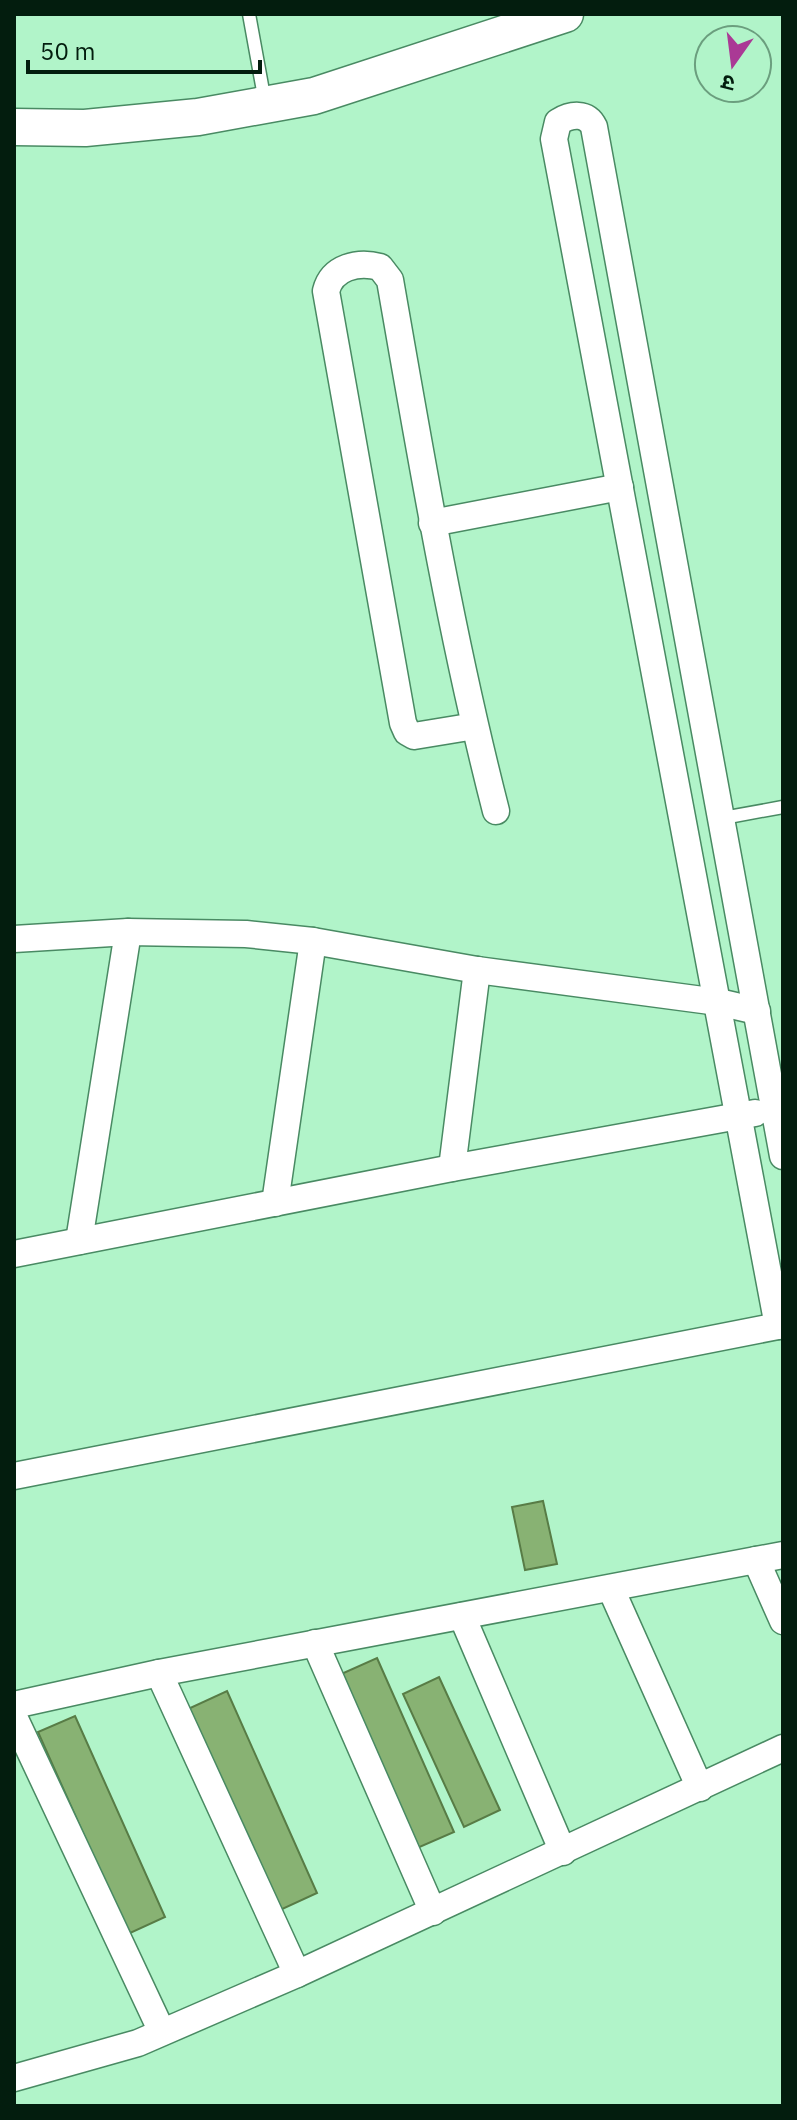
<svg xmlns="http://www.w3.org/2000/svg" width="797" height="2120" viewBox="0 0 797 2120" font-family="'IBM Plex Sans','Noto Sans Devanagari',sans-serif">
	<rect width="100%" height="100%" fill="#b1f4c9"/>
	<g fill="#88b273" stroke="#587c46" stroke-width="2">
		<path d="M543,1501L557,1564L525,1570L512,1507Z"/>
		<path d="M377,1658L454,1832L415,1849L339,1675Z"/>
		<path d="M439,1677L500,1810L464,1827L403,1694Z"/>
		<path d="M227,1691L317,1893L278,1911L188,1709Z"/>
		<path d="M75,1716L165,1917L128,1934L38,1732Z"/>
	</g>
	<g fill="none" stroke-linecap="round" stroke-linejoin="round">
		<g stroke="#498a63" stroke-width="15">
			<g id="service">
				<path d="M249,14L265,102"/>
				<path d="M723,818L783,807"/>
			</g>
		</g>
		<g stroke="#498a63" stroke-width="29">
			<g id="minor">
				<path d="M432,523L620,487"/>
				<path d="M475,726L414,736L407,732L403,723L326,291C332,267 358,261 380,267L390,280C421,458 451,636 496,811"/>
				<path d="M14,939L128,932L246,934L313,941L477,970L718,1002L757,1011"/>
				<path d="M452,1168L477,970"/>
				<path d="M275,1203L313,941"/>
				<path d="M79,1241L128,932"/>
				<path d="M14,1254L452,1168L755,1113"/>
				<path d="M778,1326L554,139L558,122C571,114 587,112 594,127L783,1156"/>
				<path d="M14,1476L783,1325"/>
				<path d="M756,1560L783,1621"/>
				<path d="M611,1589L700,1788"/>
				<path d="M462,1616L563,1852"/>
				<path d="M315,1643L433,1912"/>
				<path d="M159,1673L297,1974"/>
				<path d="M14,1705L159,1673L783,1555"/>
				<path d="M14,1717L162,2032"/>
				<path d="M14,2078L138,2043L297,1974L783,1748"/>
			</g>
		</g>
		<g stroke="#498a63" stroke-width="39">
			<path id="secondary" d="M14,127L85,128L198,117L314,96L565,14"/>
		</g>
		<use href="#service" stroke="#fff" stroke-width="12"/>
		<use href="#minor" stroke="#fff" stroke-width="26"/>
		<use href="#secondary" stroke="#fff" stroke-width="36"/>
	</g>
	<rect width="797" height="2120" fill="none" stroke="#031d0e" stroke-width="32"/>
	<g transform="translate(733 64) rotate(194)"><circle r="38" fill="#b1f4c9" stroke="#6b9e7e" stroke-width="2"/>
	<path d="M0-6L14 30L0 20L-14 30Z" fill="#aa3995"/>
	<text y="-12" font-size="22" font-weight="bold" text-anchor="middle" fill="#031d0e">उ</text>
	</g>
	<path d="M28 60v12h232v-12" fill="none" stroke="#031d0e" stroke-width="4"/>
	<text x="40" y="60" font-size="24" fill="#031d0e" stroke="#b1f4c9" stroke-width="6" paint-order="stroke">50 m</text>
</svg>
